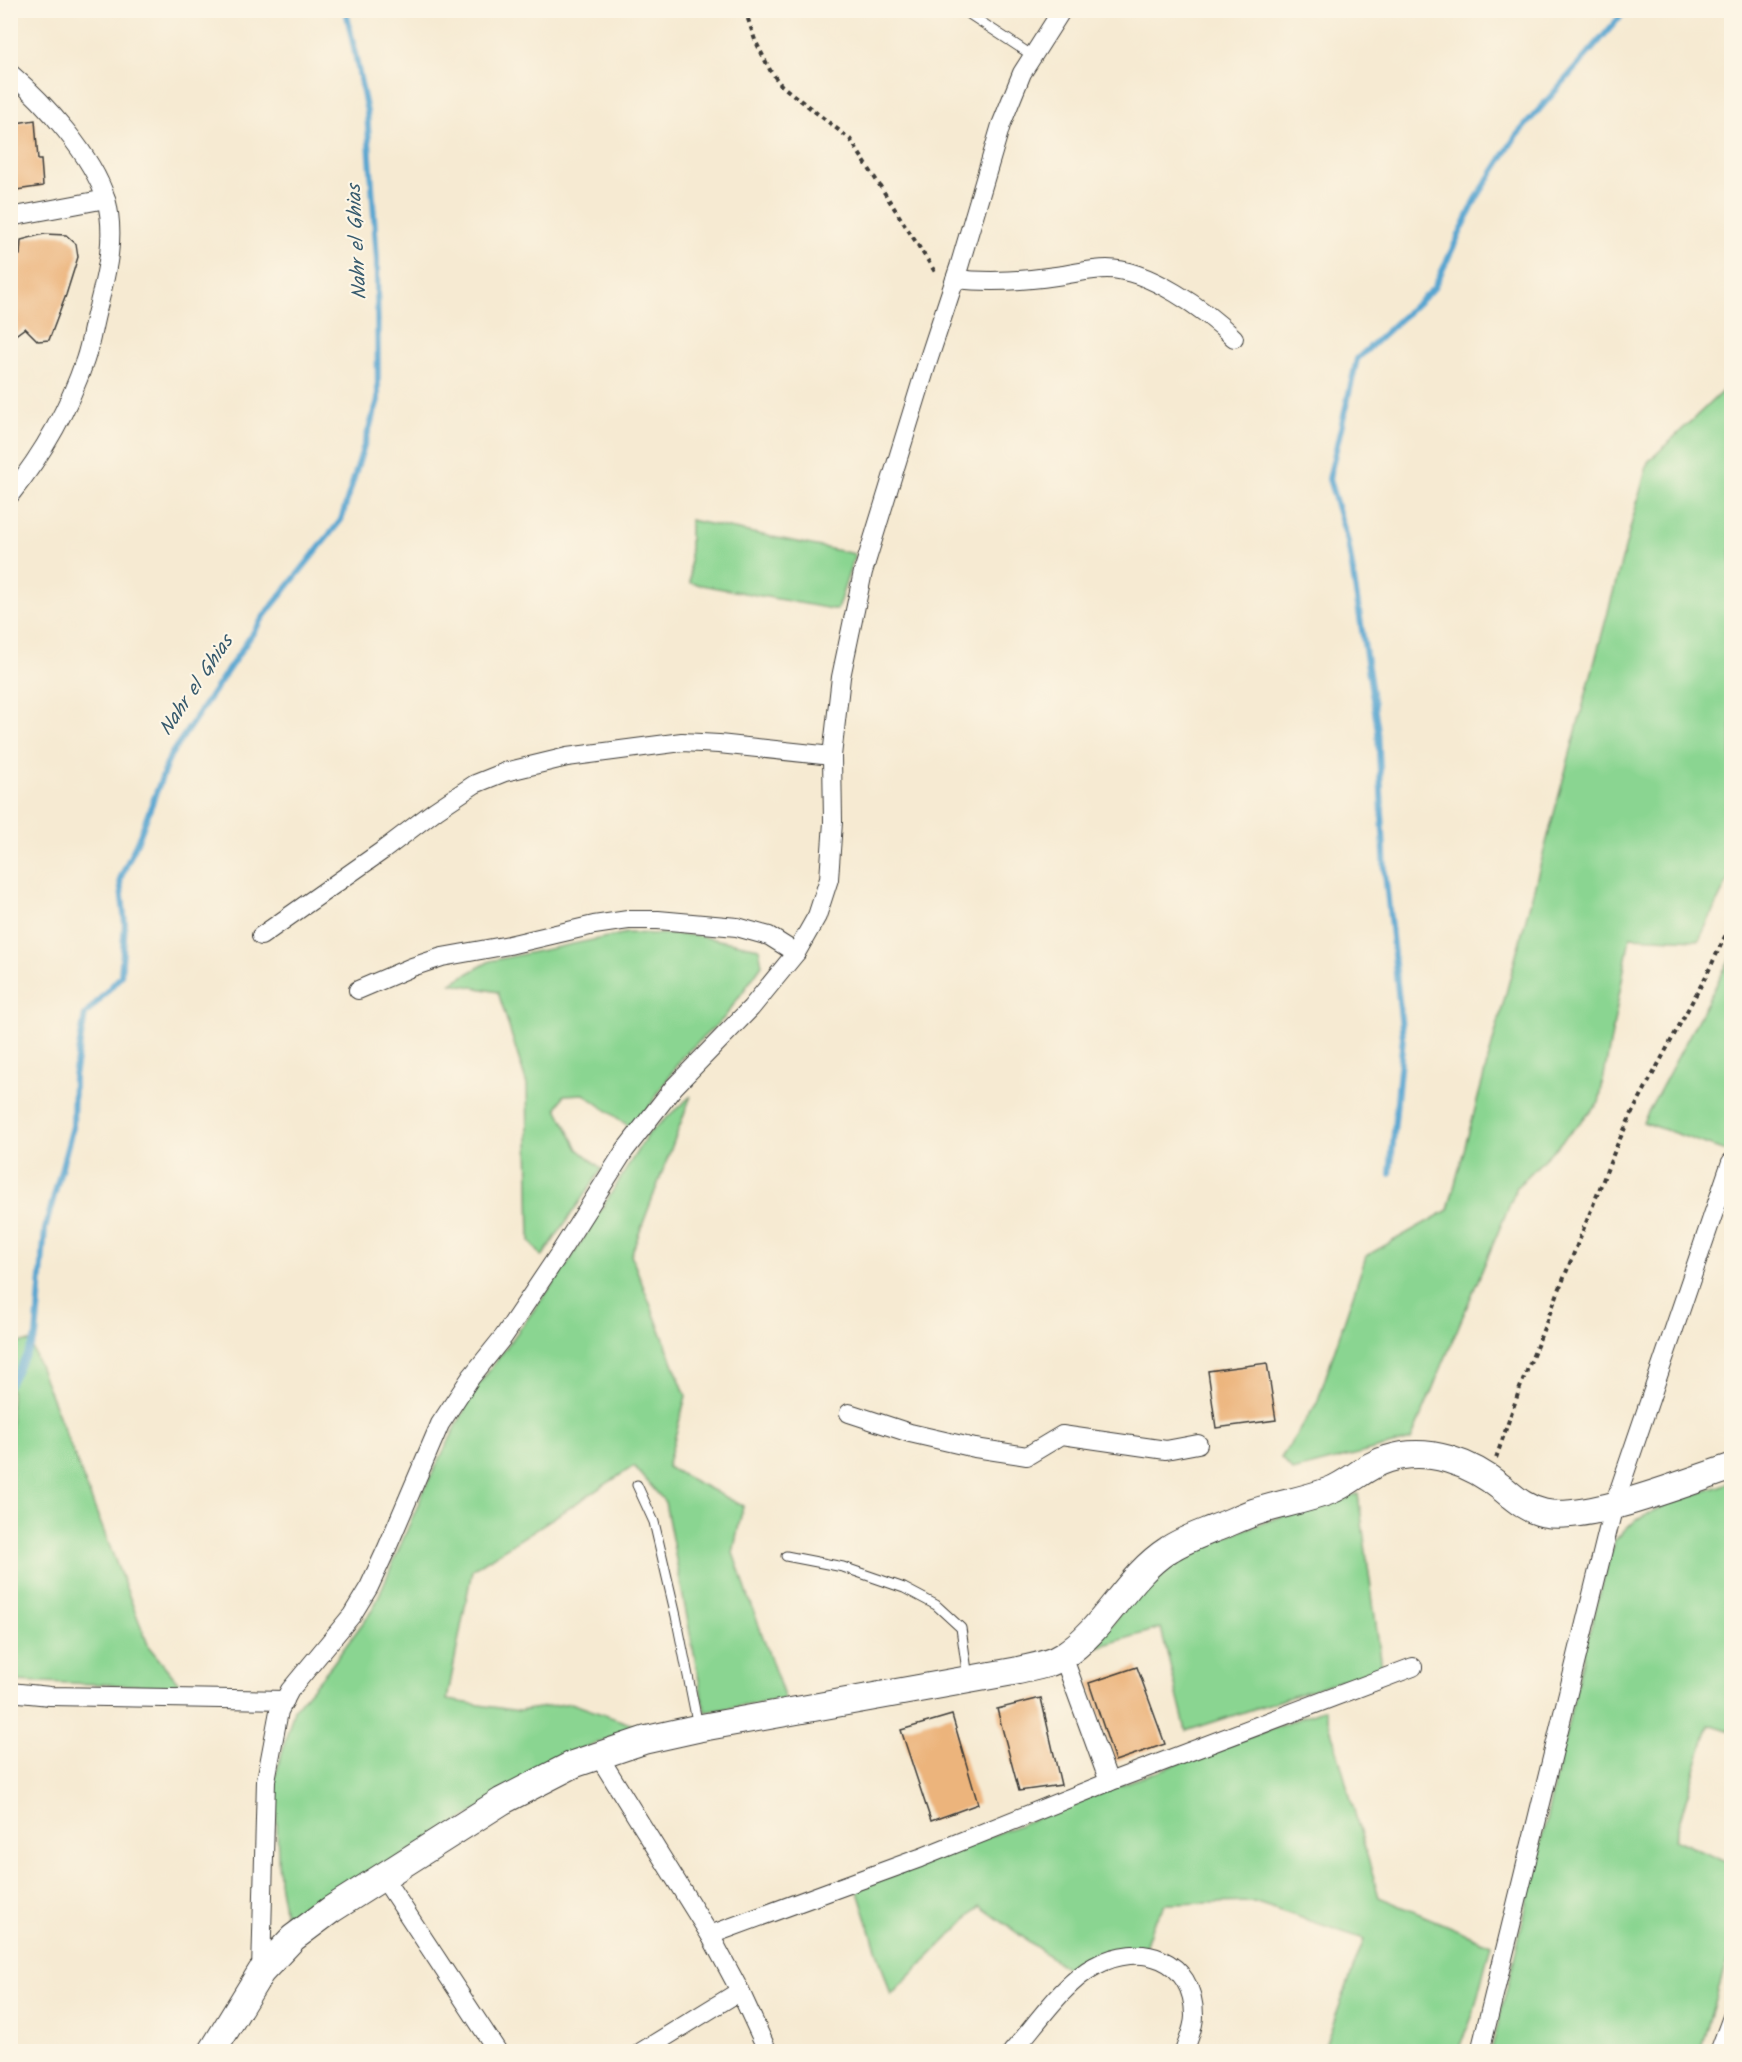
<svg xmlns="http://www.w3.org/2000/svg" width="1742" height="2062" viewBox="0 0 1742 2062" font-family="Kalam,sans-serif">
	<rect width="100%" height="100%" fill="#fcf5e5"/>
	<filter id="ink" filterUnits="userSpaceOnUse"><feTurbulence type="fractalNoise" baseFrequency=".0167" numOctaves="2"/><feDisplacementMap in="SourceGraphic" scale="12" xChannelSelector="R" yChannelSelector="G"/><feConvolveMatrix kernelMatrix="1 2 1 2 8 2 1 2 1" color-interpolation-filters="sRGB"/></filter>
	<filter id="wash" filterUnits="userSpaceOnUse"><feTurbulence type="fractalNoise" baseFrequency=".008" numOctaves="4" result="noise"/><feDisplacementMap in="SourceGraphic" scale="24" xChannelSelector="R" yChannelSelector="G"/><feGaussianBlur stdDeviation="1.35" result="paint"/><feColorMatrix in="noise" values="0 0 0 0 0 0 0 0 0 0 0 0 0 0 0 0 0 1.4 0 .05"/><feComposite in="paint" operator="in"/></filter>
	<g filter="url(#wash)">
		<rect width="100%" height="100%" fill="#f6ead2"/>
		<g fill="#8ad591" stroke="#537856" stroke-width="1.5">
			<path d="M1731,383V874L1699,940L1630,937L1599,1103L1517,1187L1411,1440L1293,1471L1281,1458L1317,1403L1366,1256L1448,1210L1648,462Z"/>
			<path d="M690,520L855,554L837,610L690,583Z"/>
			<path d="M627,933L693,935L759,948L762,965L724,1018L682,1057L634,1130L584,1094L564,1095L557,1108L578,1149L602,1169L542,1257L530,1241L527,1085L498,992L451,983L490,961Z"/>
			<path d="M1731,957V1153L1643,1122Z"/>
			<path d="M691,1096L631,1255L686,1396L667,1467L743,1506L733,1553L785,1699L705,1712L665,1502L634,1466L472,1570L447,1700L519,1711L571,1703L639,1727L576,1751L389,1864L326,1895L297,1917L285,1915L279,1882L275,1777L294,1709L331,1666L373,1609L426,1486L474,1391L567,1265L647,1135Z"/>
			<path d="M30,1342L149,1647L182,1687L11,1681V1343Z"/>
			<path d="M1731,1482V1731L1709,1724L1674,1839L1731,1864V1946L1700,2051L1491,2052L1511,1972L1587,1641L1614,1541L1636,1520L1668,1504Z"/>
			<path d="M1358,1494L1382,1667L1186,1731L1161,1628L1094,1648L1137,1591L1183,1551L1328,1500Z"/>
			<path d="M1325,1709L1379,1897L1491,1944L1473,2014L1459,2051H1323L1364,1939L1254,1902L1165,1904L1153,1924L1144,1950L1085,1963L1071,1972L980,1906L891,1995L857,1889L1112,1788Z"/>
		</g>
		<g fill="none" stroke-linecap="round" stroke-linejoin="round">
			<g stroke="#57a5d0" stroke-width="6">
				<path d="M1390,1174L1403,1037L1385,873L1378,731L1348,542L1329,479L1357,359L1434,288L1476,199L1516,136L1626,10"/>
				<path d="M10,1384L36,1337L45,1229L73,1126L74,1076L85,1015L121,976L125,923L120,879L139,838L170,756L265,615L341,520L378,400L377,260L367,112L346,10"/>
			</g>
		</g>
		<g id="blocks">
			<g fill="#ecb47c">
				<path d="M35,120L38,160H41L43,186L10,191V124Z"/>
				<path d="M44,234L66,235L76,244L78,257L66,295L49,340L38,341L25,328L10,339V257L20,255L21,240Z"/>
				<path d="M1267,1363L1276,1420L1216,1428L1208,1371Z"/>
				<path d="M1137,1667L1165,1744L1115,1761L1089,1683Z"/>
				<path d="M1041,1698L1061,1785L1019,1791L997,1709Z"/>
				<path d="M952,1715L978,1804L931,1821L901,1730Z"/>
			</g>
		</g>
	</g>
	<g filter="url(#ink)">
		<use href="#blocks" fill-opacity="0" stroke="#3d3b37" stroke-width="1.5"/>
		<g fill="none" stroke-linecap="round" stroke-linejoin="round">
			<g stroke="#3d3b37" stroke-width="11">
				<g id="lane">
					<path d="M963,10L1033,56"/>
					<path d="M637,1485L654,1522L676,1616L698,1726"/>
					<path d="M786,1556L843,1567L904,1588L936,1605L961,1628L968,1678"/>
				</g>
			</g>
			<g stroke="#3d3b37" stroke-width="20">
				<g id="street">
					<path d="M10,73C45,103 92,155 106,199C116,235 107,272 98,307C93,324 91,343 85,360C69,408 42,455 10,495"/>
					<path d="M10,217L106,199"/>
					<path d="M955,279C989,283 1022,281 1056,276C1073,274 1090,269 1107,269C1148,269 1206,310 1234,338"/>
					<path d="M261,936L382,851L436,810L475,784L505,772L567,757L682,742L719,744L832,756"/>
					<path d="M358,990L412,967L442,957L509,945L594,925L628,920H658L737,927L769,936L796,953"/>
					<path d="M849,1413L910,1433L975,1448L1027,1456L1062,1435L1166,1450L1198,1444"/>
					<path d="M1063,1656L1109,1782"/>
					<path d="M10,1692L50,1696L285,1700"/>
					<path d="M598,1755L710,1935L740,1991L768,2052"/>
					<path d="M383,1877L498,2052"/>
					<path d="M710,1935L920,1858L1109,1782L1413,1667"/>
					<path d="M261,1972L266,1780L279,1711L290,1690L352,1615L369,1587L387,1548L440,1424L471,1377L504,1336L557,1257L625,1150L674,1087L751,1008L796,953L817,916L829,879L833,822L832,756L841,677L863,572L926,367L959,267L1001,125L1022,73L1062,10"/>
					<path d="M641,2052L740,1991"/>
					<path d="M1012,2052C1036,2025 1064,1982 1095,1966C1140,1941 1194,1958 1194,2016C1194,2028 1188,2040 1184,2052"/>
					<path d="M1480,2052L1614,1505L1731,1162"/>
					<path d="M1719,2052L1732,2017"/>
				</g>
			</g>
			<g stroke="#3d3b37" stroke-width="29">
				<path id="secondary" d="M212,2052L261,1972L293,1938L332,1909L502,1801L574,1764L645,1740L699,1728L1016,1671C1032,1667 1050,1665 1063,1656C1105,1629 1126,1577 1168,1550C1181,1541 1198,1535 1213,1529C1227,1524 1241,1517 1255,1512C1279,1504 1305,1500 1329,1491C1350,1483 1366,1465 1388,1459C1428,1446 1471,1463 1502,1488C1515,1499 1526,1509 1544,1513C1588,1522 1686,1482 1732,1467"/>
			</g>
			<g stroke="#3d3b37" stroke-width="4" stroke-dasharray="4.5 4.5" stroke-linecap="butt">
				<path d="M745,10L755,40L771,72L782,86L850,139L937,275"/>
				<path d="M1496,1458L1520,1388L1617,1145L1633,1111L1706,976L1732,922"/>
			</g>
			<use href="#lane" stroke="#fff" stroke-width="9"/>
			<use href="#street" stroke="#fff" stroke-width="18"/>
			<use href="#secondary" stroke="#fff" stroke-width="27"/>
		</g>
	</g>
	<g text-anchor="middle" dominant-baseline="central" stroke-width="4.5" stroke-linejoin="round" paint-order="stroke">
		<g font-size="20" font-style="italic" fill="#375a6d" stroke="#fcf5e5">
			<text transform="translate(358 242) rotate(-93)">Nahr el Ghias</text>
			<text transform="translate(197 686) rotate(-56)">Nahr el Ghias</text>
		</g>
	</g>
	<rect width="1742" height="2062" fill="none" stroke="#fcf5e5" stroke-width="36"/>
</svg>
